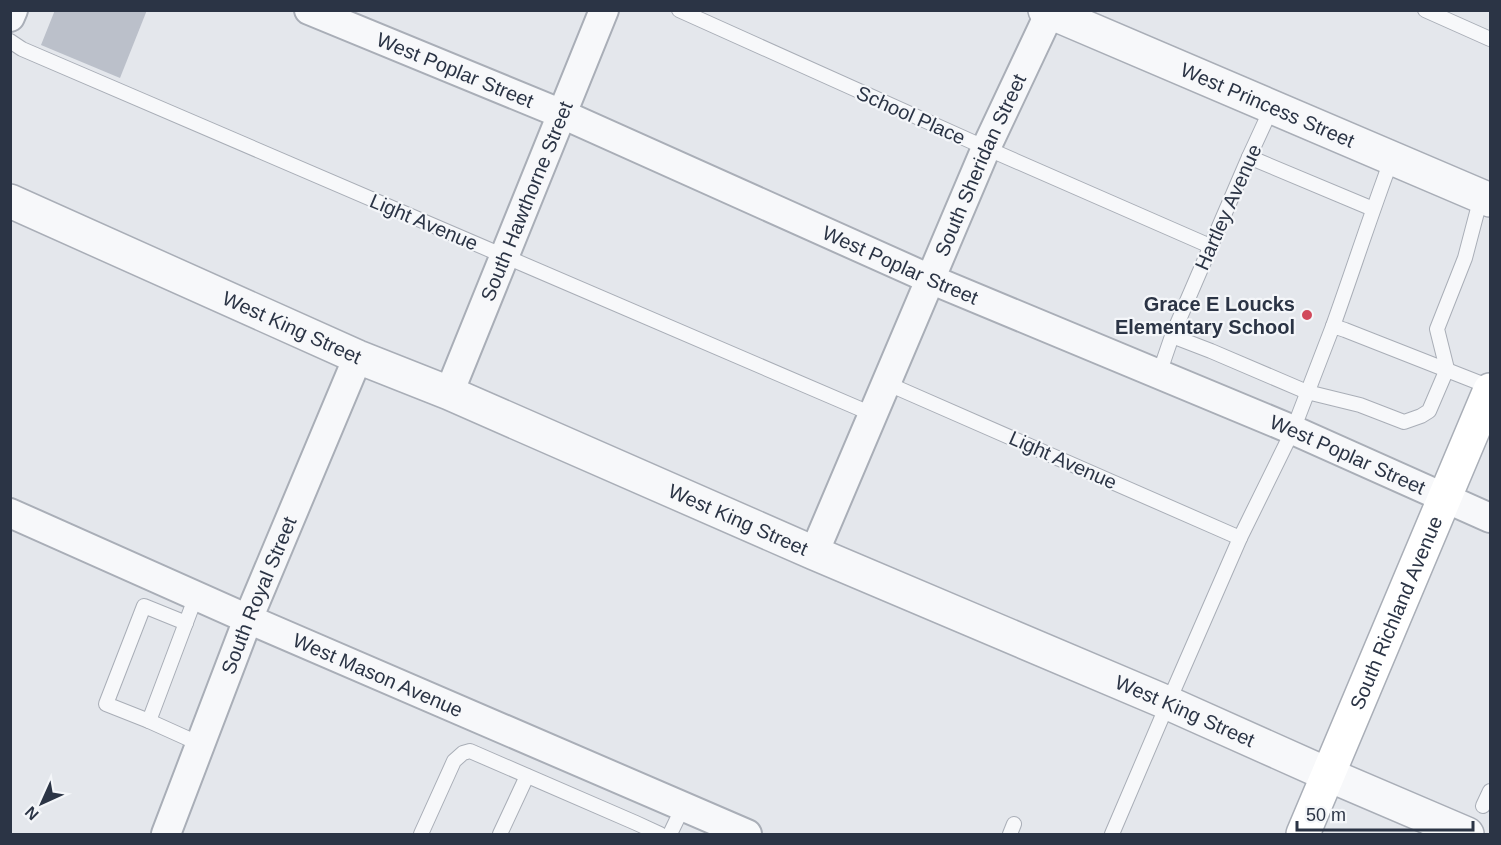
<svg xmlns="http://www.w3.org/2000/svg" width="1501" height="845" viewBox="0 0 1501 845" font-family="Helvetica,sans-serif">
	<rect width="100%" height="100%" fill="#e4e7ec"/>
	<path fill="#bbc0ca" d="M55,10H147L120,78L41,45Z"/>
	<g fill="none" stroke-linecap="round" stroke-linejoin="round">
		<g stroke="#a9aeb7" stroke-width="16">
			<g id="service">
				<path d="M679,10L986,148L1210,246"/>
				<path d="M1425,10L1490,39"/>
				<path d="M10,41L22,49L872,414"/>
				<path d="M1249,157L1373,209"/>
				<path d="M1333,326C1353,270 1371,214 1392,158"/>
				<path d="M1172,336L1211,351L1307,392L1360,405L1404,422L1421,416L1429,411L1447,369L1437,329L1465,258L1481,197"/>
				<path d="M1159,374L1172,336L1249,157L1272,107"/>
				<path d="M886,383L1240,538"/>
				<path d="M196,596L149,721L200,744"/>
				<path d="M149,721L106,704L144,606L186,623"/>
				<path d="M1483,806L1490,791"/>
				<path d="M421,834L454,761L463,753L470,751L636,823L660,834"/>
				<path d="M500,834L527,776"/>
				<path d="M670,834L683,807"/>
				<path d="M1010,834L1014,824"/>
				<path d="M1112,834L1168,703L1240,538L1293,430L1333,326L1345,330L1490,387"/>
			</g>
		</g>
		<g stroke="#a9aeb7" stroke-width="32">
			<g id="minor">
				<path id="s1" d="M309,10L562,114L930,279L1293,430L1490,518"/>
				<path d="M10,17L13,10"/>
				<path id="s2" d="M449,393L604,10"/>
				<path id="s3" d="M10,513L248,619L747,834"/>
				<path id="s4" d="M814,553L986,148L1051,10"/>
				<path id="s5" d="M166,834L248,619L358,357"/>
			</g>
		</g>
		<g stroke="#a9aeb7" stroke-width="36">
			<g id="tertiary">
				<path id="s6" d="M1045,10L1490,200"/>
				<path id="s7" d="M10,201L358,357L449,393L814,553L1168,703L1329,775L1467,834"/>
			</g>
		</g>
		<g stroke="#a9aeb7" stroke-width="36">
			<g id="secondary">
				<path id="s8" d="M1303,834L1490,390"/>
			</g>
		</g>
		<use href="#service" stroke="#f7f8fa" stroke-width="14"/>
		<use href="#minor" stroke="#f7f8fa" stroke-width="28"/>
		<use href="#tertiary" stroke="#f7f8fa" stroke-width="33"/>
		<use href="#secondary" stroke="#fff" stroke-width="33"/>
	</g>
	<circle fill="#d1495b" stroke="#f4f6f9" stroke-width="2" cx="1307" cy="315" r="6"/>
	<g text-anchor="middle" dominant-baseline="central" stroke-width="4.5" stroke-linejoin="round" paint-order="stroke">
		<g font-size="20" fill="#2b3445" stroke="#f4f6f9">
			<text stroke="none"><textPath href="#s1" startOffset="158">West Poplar Street</textPath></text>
			<text stroke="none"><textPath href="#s6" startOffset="242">West Princess Street</textPath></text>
			<text transform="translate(911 115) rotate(24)">School Place</text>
			<text stroke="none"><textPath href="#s4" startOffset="422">South Sheridan Street</textPath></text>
			<text stroke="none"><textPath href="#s2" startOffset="207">South Hawthorne Street</textPath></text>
			<text transform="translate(1228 207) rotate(-66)">Hartley Avenue</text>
			<text transform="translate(424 222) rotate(23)">Light Avenue</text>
			<text stroke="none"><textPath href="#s1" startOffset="644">West Poplar Street</textPath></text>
			<text stroke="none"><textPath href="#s7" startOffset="309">West King Street</textPath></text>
			<text stroke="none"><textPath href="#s1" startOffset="1130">West Poplar Street</textPath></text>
			<text transform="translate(1063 460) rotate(24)">Light Avenue</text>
			<text stroke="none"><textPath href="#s7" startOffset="795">West King Street</textPath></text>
			<text stroke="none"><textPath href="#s5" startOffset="256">South Royal Street</textPath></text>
			<text stroke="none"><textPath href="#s8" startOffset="240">South Richland Avenue</textPath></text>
			<text stroke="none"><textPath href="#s3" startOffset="402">West Mason Avenue</textPath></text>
			<text stroke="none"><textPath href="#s7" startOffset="1281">West King Street</textPath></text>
		</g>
		<g font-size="20" font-weight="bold" fill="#2b3445" stroke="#f4f6f9" text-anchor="end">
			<text x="1295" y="304">Grace E Loucks<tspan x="1295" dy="23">Elementary School</tspan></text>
		</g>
	</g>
	<rect width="1501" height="845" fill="none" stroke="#2b3445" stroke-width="24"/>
	<g transform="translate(42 803) rotate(225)" stroke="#f4f6f9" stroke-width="4.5" paint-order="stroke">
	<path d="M0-4.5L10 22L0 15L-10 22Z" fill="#2b3445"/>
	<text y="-9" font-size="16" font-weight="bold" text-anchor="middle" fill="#2b3445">N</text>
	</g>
	<path d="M1297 821v9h176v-9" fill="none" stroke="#2b3445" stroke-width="3"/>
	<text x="1306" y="821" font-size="18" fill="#2b3445" stroke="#f4f6f9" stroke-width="4.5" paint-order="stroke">50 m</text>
</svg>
